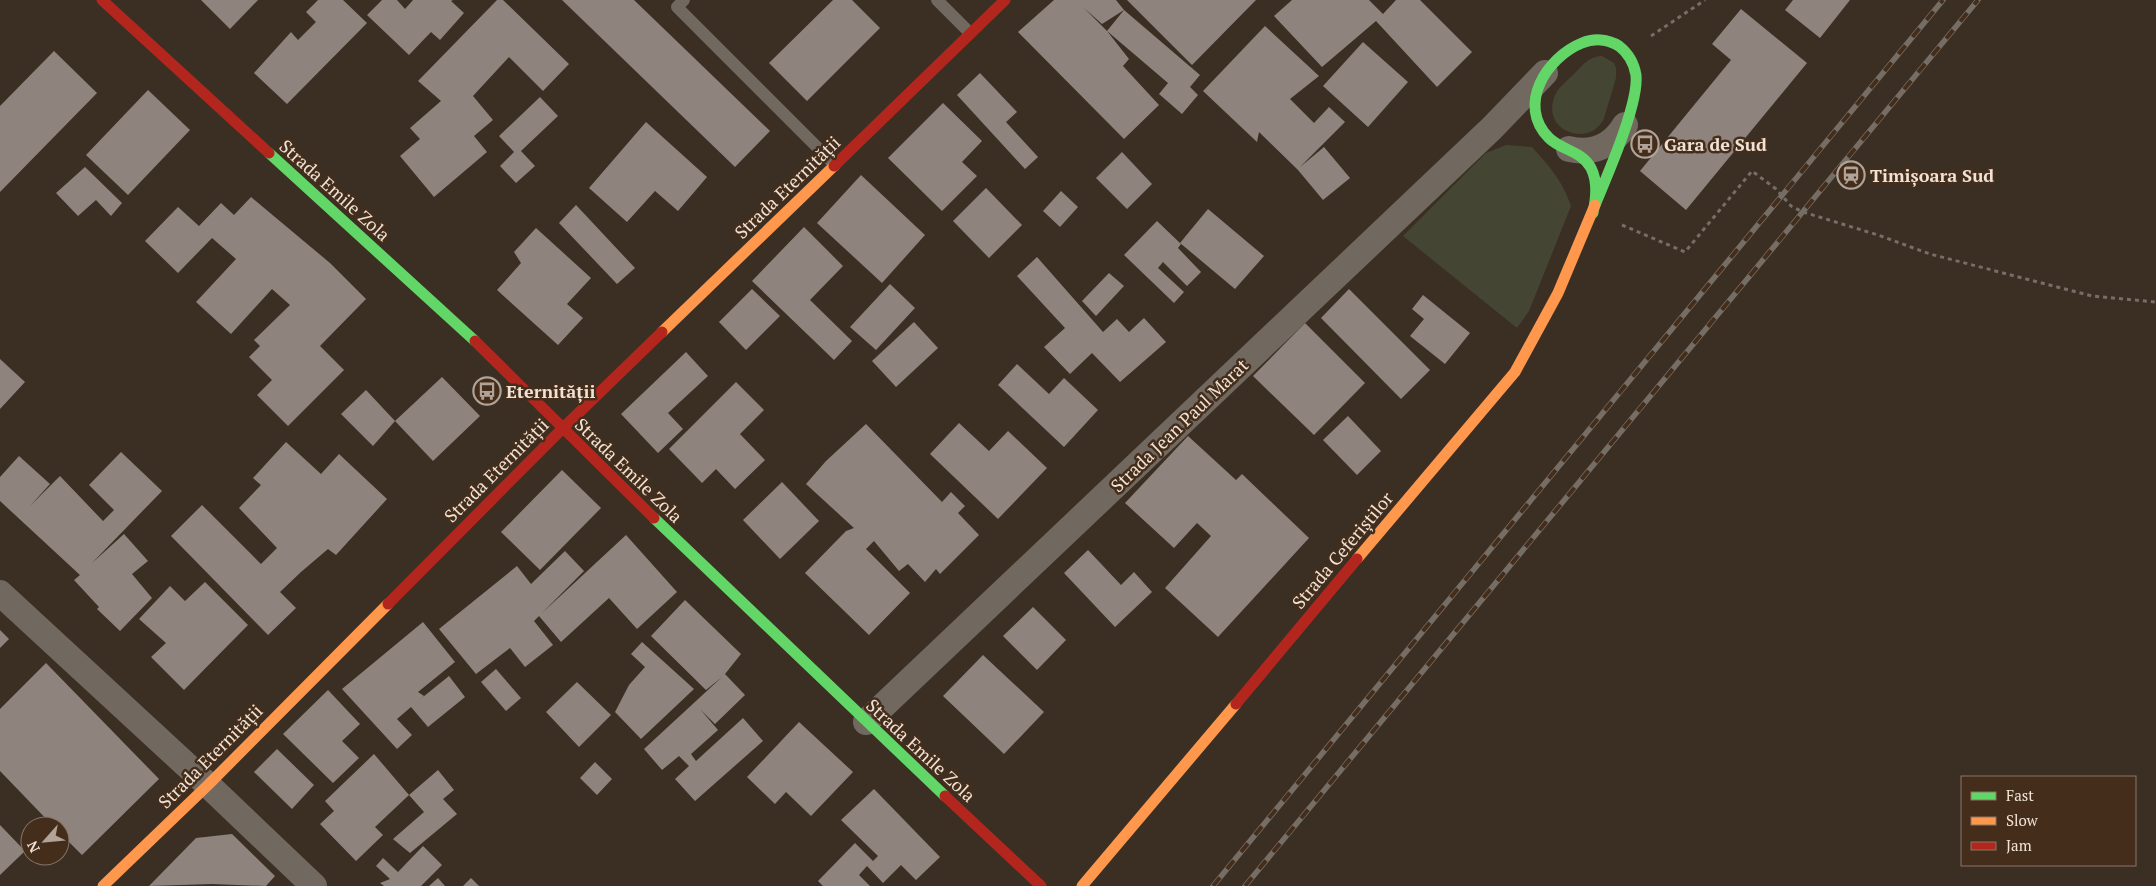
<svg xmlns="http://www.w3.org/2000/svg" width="2156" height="886" viewBox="0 0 2156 886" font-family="'PT Serif',serif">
	<rect width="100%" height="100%" fill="#3b2f24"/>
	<g fill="#454534">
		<path d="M1602,56L1614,63L1616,68V78L1604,118C1590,149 1542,131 1554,98C1557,88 1567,81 1574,74C1582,66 1589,56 1602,56Z"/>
		<path d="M1506,145L1532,147C1550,167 1562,180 1571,206L1529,311L1517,328L1403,236L1486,153Z"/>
	</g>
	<g fill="#8f837e">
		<path d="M201,0H258L230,29Z"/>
		<path d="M318,0H343L367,23L287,104L254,73L291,32L298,40L316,22L306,12Z"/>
		<path d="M382,0H397L405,9L413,0H453L451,1L464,13L440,40L431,32L409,55L367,15Z"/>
		<path d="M497,0H503L569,64L543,91L509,57L473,96L493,120L474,136L487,152L434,197L400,156L420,139L410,128L441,101L418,81Z"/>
		<path d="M562,0H634L770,131L735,167Z"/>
		<path d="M833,0H852L880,28L807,101L769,63Z"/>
		<path d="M1054,0H1116L1124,10L1102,24L1084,8L1107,31L1124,10L1200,75L1190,87L1198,95L1182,114L1159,94L1168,83L1107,31L1129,59L1123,66L1159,105L1124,139L1018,32Z"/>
		<path d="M1127,0H1256L1192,65Z"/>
		<path d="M1292,0H1369L1383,14L1396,0H1420L1472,52L1437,87L1376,21L1322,67L1274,16Z"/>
		<path d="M1793,0H1850L1820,38L1785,10Z"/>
		<path d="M1741,9L1807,63L1686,210L1640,171L1731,60L1712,44Z"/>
		<path d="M1265,26L1319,76L1290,99L1314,123L1329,107L1345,122L1300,167L1324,147L1350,178L1323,200L1298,170L1259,132L1257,142L1203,91Z"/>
		<path d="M1363,42L1408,82L1368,127L1323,86Z"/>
		<path d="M54,51L97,93L0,192V106Z"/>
		<path d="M980,73L1017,112L1006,122L1038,157L1025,169L957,95Z"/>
		<path d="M148,90L190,130L128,195L86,155Z"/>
		<path d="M540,97L558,116L521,151L535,166L516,183L500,166L514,152L499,136Z"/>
		<path d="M943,103L982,141L962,162L977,176L942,211L888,158Z"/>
		<path d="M646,122L707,177L678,211L655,191L627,222L589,188Z"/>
		<path d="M1122,152L1152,184L1127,209L1096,178Z"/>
		<path d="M85,167L122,203L111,216L96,200L78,216L56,193Z"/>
		<path d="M861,175L925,235L882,283L817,223Z"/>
		<path d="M986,188L1022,225L989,258L953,221Z"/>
		<path d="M1061,191L1078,207L1060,227L1043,211Z"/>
		<path d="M251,197L330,263L366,299L320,346L344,370L288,426L257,395L272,380L249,357L260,346L254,340L290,305L272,289L231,334L196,302L236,259L212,238L178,273L145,241L178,207L199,226L221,203L234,215Z"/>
		<path d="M576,205L635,268L617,284L559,223Z"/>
		<path d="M1208,209L1264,256L1235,289L1180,243Z"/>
		<path d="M1157,221L1181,244L1178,248L1201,272L1187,286L1163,262L1158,268L1184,292L1174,303L1124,255Z"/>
		<path d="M804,227L843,266L810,300L852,341L834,360L752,281Z"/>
		<path d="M536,228L591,278L567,304L583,318L558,345L497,290L521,263L514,252Z"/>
		<path d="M1037,257L1103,332L1117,319L1129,332L1144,318L1166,342L1120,382L1092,353L1070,374L1044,347L1065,328L1017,276Z"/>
		<path d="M1109,273L1124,286L1096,316L1082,301Z"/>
		<path d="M890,284L915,308L876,350L850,327Z"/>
		<path d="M752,289L780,316L746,350L719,322Z"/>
		<path d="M1349,289L1430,370L1401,399L1321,318Z"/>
		<path d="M1423,295L1470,333L1445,364L1410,336L1424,319L1412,309Z"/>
		<path d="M914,322L938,348L896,387L872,361Z"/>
		<path d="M1305,323L1365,383L1314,435L1253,376Z"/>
		<path d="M686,352L708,376L668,413L683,429L658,453L621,414Z"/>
		<path d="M0,359L25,382L0,409Z"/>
		<path d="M1017,364L1049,394L1064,378L1098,410L1064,447L998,385Z"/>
		<path d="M442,377L480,416L433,461L395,421Z"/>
		<path d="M736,382L764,410L740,434L765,460L735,489L716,469L702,483L669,449Z"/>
		<path d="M366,390L395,421L373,446L341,414Z"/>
		<path d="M1348,416L1381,451L1357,475L1323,440Z"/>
		<path d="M959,423L989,451L1008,431L1047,468L998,519L930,454Z"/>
		<path d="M866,424L942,502L951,492L965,506L958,513L979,535L940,574L936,569L925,582L908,564L899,571L874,541L866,549L910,593L869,635L805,573L846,531L854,528L806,484L826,461Z"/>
		<path d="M1188,436L1236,480L1242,474L1309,538L1218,637L1165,588L1211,536L1197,523L1174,548L1125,503Z"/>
		<path d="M286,442L321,474L339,454L387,499L336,555L328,549L301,572L280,592L296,608L268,635L171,536L202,505L261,564L277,548L239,508L261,485L253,478Z"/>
		<path d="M121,452L162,491L92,563L124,534L148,561L132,574L152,598L120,631L97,609L99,607L74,580L80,575L0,501V477L19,456L50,484L30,506L60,476L103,521L114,510L89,485Z"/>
		<path d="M562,470L601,508L540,570L501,532Z"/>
		<path d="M782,482L819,521L780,559L743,520Z"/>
		<path d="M626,535L677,592L637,629L609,598L561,642L539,616L534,621L553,645L525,667L510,648L476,674L439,629L517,566L531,584L565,551L584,571L542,613Z"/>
		<path d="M1088,550L1121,585L1134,572L1152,592L1115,627L1064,573Z"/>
		<path d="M205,582L248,625L184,690L151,657L166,643L139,619L170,586L185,601Z"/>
		<path d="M685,600L741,654L725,674L745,695L715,724L700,709L718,730L691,754L696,761L743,718L763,741L695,801L675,779L689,766L679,756L662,770L644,749L722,677L706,690L651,636Z"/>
		<path d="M1033,607L1066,640L1037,670L1003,636Z"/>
		<path d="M423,622L455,662L418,692L424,696L418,701L449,676L465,697L428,727L411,707L397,719L412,735L397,749L342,689Z"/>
		<path d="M0,630L9,639L0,648Z"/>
		<path d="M642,642L694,689L641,739L615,712L629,685L645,667L631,654Z"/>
		<path d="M983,655L1044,712L1004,754L943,696Z"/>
		<path d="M46,663L159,779L82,855L60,833V826H53L0,771V709Z"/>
		<path d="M496,669L521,698L506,711L481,682Z"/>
		<path d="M577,682L611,715L579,747L546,712Z"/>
		<path d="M328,690L360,724L342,741L359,758L333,783L283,734Z"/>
		<path d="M799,722L853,772L811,816L786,792L775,804L747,777Z"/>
		<path d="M277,749L314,785L292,809L254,772Z"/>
		<path d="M374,754L409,795L375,827L383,835L356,861L320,824L334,811L325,801Z"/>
		<path d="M595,762L612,779L597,795L580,778Z"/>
		<path d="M438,770L454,790L443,799L457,814L410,853L393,839L424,812L409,795Z"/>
		<path d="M874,789L940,857L916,880L901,865L883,883L867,866L859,875L870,886H823L818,881L855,843L873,861L878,856L841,820Z"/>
		<path d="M0,825L25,851L0,875Z"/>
		<path d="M232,834L275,876L266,886L212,884L149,886L196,838Z"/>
		<path d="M423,846L442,865L421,886H384L380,883L390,879L376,866L383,858L398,872Z"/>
		<path d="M438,878L445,886H429Z"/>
		<path d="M471,878L479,886H463Z"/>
	</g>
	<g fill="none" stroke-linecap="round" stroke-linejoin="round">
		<g stroke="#766e67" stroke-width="3" stroke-dasharray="4 4" stroke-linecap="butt">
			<path d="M1651,36L1705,0"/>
			<path d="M1622,225L1685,252L1752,171L1776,189L1791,206L1803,212L1878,235L1930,254L2092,296L2156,302"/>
		</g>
		<g stroke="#716860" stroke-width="12">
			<path d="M684,0L677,7L835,165"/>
			<path d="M937,0L970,33"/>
		</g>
		<g stroke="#716860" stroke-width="26">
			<path d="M1569,149C1593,155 1613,145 1625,125"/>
			<path d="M0,593L208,785L314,886"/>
			<path d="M866,722L1492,128L1545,73"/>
		</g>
		<g stroke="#63d668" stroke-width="11">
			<path d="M269,153L475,341"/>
			<path d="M1593,213C1596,198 1598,182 1591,168C1582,151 1561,150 1549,138C1516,105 1547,57 1582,43C1594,38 1608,39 1619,46C1628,53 1634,63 1636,75C1639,104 1607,176 1595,205"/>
			<path d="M654,518L945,796"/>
		</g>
		<g stroke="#ff974d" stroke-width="11">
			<path d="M662,332L834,166"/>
			<path d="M1357,559L1515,372L1558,293L1595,205"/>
			<path d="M103,886L208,785L388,604"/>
			<path d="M1082,886L1236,704"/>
		</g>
		<g stroke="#b3261e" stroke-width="11">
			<path d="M102,0L269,153"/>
			<path d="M834,166L1005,0"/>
			<path d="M475,341L654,518"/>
			<path d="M388,604L562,429L662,332"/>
			<path d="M1236,704L1357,559"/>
			<path d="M945,796L1041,886"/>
		</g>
		<g stroke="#766d65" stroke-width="5.5">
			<g id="rail">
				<path d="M1213,886L1943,0"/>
				<path d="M1245,886L1978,0"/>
			</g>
		</g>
		<use href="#rail" stroke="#442e1b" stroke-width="4" stroke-dasharray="11" stroke-linecap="butt"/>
	</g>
	<defs>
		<g id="bus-ring" transform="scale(1.4375)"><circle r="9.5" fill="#442e1b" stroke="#b1a398" stroke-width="1.5"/><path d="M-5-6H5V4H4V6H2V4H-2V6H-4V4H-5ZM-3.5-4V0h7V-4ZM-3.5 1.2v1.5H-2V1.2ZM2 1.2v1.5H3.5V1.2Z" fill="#b1a398"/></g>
		<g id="station-ring" transform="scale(1.4375)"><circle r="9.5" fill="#442e1b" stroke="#b1a398" stroke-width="1.5"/><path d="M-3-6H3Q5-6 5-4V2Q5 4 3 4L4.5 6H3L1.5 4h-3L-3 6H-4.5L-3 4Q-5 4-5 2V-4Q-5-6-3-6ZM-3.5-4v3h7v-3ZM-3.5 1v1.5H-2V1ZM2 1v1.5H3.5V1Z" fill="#b1a398"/></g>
	</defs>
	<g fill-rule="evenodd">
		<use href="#bus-ring" x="1645" y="144"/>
		<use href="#station-ring" x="1851" y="175"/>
		<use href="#bus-ring" x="487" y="391"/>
	</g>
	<g text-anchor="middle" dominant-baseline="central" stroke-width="5" stroke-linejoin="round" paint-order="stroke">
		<g font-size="18" font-weight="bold" fill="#f0e2d6" stroke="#442e1b" text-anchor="start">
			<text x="1664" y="144">Gara de Sud</text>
			<text x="1870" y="175">Timișoara Sud</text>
			<text x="506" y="391">Eternității</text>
		</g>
		<g font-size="18" fill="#f0e2d6" stroke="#442e1b">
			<text transform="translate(787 187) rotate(-44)">Strada Eternității</text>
			<text transform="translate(335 190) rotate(42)">Strada Emile Zola</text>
			<text transform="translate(1179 425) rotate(-44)">Strada Jean Paul Marat</text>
			<text transform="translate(496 470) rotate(-45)">Strada Eternității</text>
			<text transform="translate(629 470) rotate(44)">Strada Emile Zola</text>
			<text transform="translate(1342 550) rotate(-50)">Strada Ceferiștilor</text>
			<text transform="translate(921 750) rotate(43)">Strada Emile Zola</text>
			<text transform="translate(210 756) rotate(-45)">Strada Eternității</text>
		</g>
	</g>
	<rect x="1961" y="776" width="175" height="90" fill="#442e1b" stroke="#897666"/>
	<rect x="1971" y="792" width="25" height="8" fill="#63d668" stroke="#897666"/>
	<text x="2006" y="801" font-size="15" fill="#f0e2d6">Fast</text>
	<rect x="1971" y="817" width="25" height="8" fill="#ff974d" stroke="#897666"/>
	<text x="2006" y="826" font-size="15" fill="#f0e2d6">Slow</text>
	<rect x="1971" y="842" width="25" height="8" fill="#b3261e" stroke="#897666"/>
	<text x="2006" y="851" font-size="15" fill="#f0e2d6">Jam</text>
	<g transform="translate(45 841) rotate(243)"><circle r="24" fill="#442e1b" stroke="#897666"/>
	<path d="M0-4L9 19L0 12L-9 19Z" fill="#b1a398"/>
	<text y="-8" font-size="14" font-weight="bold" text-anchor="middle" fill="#f0e2d6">N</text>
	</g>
</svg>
